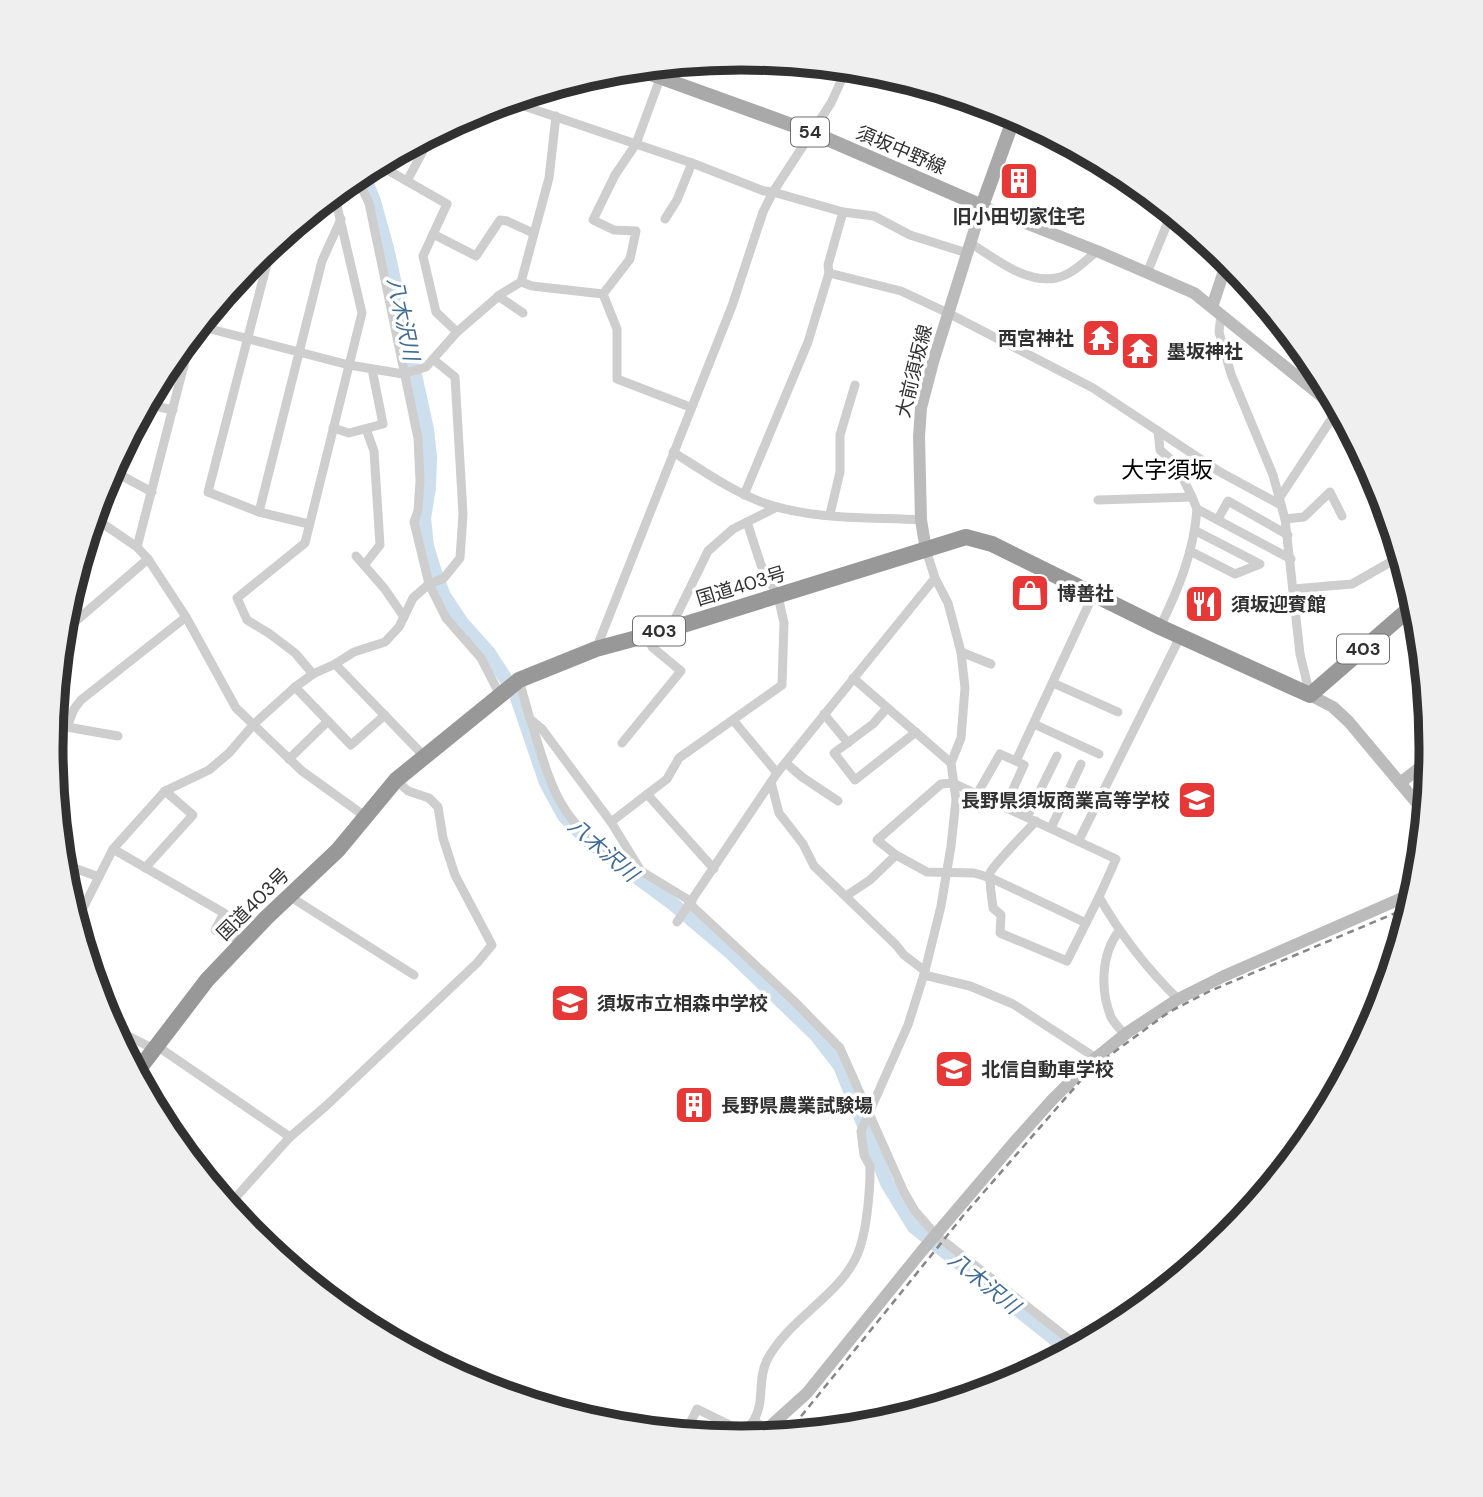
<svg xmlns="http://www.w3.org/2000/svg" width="1483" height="1497" viewBox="0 0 1483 1497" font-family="'DM Sans','Noto Sans JP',sans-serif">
	<rect width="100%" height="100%" fill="#fff"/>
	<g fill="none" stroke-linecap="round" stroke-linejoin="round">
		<path stroke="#cddeed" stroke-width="14" d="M362,172L374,201L387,248L427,429L430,457L429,488L424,518L427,546L434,569L444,596L462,623L489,653L516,695L546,783L564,816L588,841L673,904L731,953L816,1035L840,1066L887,1183L914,1227L1071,1352"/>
		<g stroke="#cecece" stroke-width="9">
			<path d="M471,113L486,119L521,105L692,163L764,191L773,192L843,212L874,216L910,235L967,253"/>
			<path d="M377,164L447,204L423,256L436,312L457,332"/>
			<path d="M356,176L369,203L418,438L420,481L418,511L414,522L429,584L444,578L460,558L463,514L455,377L434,360"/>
			<path d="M407,181L432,134"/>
			<path d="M665,219L677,200L692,163"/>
			<path d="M433,234L476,256L500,220L507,221L533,233"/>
			<path d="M970,243C995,258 1025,284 1056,278C1072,275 1085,261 1097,251"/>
			<path d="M272,244L208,492L259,512L309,524"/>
			<path d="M829,273L901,291L948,313L1093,388L1220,472L1281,505"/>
			<path d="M1147,273L1172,212"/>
			<path d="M521,282L549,178L556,116"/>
			<path d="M603,294L630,259L636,231L614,230L593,220L615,175L636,144L665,65"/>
			<path d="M498,296L523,313"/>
			<path d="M1221,314L1219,332L1231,374L1273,475L1285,519L1300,654L1310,695"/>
			<path d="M199,326L349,365L403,374L426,367L457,332L501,294L521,282L532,286L603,294L617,329V379L690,407"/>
			<path d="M168,364L184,367"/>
			<path d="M1299,377L1306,353"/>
			<path d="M146,404L173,410"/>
			<path d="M333,428L349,433L383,424L372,369"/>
			<path d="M1158,431L1160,450L1176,464L1192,497"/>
			<path d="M673,452C702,470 731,491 764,503C812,520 870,517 921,520"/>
			<path d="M111,470L152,492"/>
			<path d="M744,495L808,342L829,273L828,265L843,212"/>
			<path d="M1280,497L1338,409"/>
			<path d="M1098,500L1192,497L1197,509L1291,559"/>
			<path d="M259,512L322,261L341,219"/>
			<path d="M830,514L840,472V435L855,385"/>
			<path d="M93,517L137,547L148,559L186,617L236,708L302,771L366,817"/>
			<path d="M1218,519L1228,501L1288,535"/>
			<path d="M1285,519L1304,517L1330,492L1342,516"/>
			<path d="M137,547L192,334"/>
			<path d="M1190,551L1235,574L1260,564L1196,531"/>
			<path d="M356,556L384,588L404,617"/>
			<path d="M365,564L380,545L374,451L366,429"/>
			<path d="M1293,589L1352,584L1401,556"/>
			<path d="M1160,627C1178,590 1194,552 1197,509"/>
			<path d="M670,629L708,551L733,529L777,507"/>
			<path d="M62,633L148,559"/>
			<path d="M596,649L732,306L763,212L773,192L831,103L847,68"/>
			<path d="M961,652L991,664"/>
			<path d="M335,664L354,652L385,642L399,627L413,598L429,584L446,618L481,658L500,695"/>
			<path d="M313,674L295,653L270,634L247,620L237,598L305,543L362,313L334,193"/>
			<path d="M853,678L951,763"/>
			<path d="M519,680L530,719L542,729L611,822L667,779L679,758L782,685L784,623L778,596L761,565L747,522"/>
			<path d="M1053,683L1118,712"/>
			<path d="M295,687L351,745L385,715"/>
			<path d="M887,708L873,724L834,753L855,780L916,732"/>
			<path d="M824,714L848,743"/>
			<path d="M54,720L67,727L118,736"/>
			<path d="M733,720L777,773"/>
			<path d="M531,721C544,762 554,810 590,837C606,850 624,860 641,871"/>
			<path d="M1034,724L1099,754"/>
			<path d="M67,727L74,709L81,700L186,617"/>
			<path d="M622,743L681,671L652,647L647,633"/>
			<path d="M289,759L328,721"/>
			<path d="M786,763L802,777L838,801"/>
			<path d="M771,782L779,813L803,844L814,866L896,945L904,955L925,971"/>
			<path d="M647,794L714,869"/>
			<path d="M977,794L1000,754L1016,761"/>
			<path d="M1005,807L1024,765L1016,761L1094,593"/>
			<path d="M1027,817L1057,756"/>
			<path d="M1036,821C1028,830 992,866 990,873C989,883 992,897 993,908L1001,915L1000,933L1067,961L1099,897"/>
			<path d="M611,822L641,871L692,902"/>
			<path d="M1051,828L1081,764"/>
			<path d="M1079,840L1180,637"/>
			<path d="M113,849L224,913L215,930L243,941"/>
			<path d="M62,859L74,868L99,877"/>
			<path d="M145,868L193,815L165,791"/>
			<path d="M289,896L414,975"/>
			<path d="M846,896L870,880L896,855"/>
			<path d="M691,905L795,1002L840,1048L904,1192L915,1211L936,1235L1079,1347"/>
			<path d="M76,922L113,849L165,791L209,770L229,753L254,724L295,687L313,674L335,664L424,756"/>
			<path d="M677,922L777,773L935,578"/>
			<path d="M1086,923L991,878L974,873L927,872L896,855L877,840L941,784L953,783L1116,859L1099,897C1121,935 1146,968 1178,999"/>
			<path d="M1119,931C1101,954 1100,990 1111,1017C1114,1023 1120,1029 1125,1035"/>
			<path d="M924,975L970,986L1013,1004L1096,1058"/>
			<path d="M112,1028L154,1049"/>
			<path d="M157,1046L290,1137"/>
			<path d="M228,1206L290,1137L327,1105L477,963L492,945L455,875L443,838L438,807L429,798L408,791L396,780"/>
			<path d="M755,1421L774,1436"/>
			<path d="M685,1434L697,1409L740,1430H746C769,1407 755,1385 767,1360C789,1318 841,1295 858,1253C866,1233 869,1199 870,1178V1166L864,1155L861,1131L908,1025L925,971L941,906L951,846L956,800L951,763L961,738L965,688L961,652L948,603L935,578L926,550"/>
		</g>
		<g stroke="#bbb" stroke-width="12">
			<path d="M1212,307L1228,259"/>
			<path d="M926,550L921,520L919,437L921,408L933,362L982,206L1097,251L1194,293L1341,412"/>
			<path d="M1310,695L1333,707L1349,722L1426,814"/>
			<path d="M1400,783L1431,759"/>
			<path d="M762,1437L766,1430L807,1393L921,1252L1017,1139L1052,1100L1086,1066L1128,1032L1178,999L1224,976L1416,892"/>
		</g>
		<path stroke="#a9a9a9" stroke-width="14" d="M634,68L811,132L982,206L1015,115"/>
		<path stroke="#989898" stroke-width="16" d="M136,1073L207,980L266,918L338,850L396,780L519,680L596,649L670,629L966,537L992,544L1160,627L1310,695L1416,603"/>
		<path stroke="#868686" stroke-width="2.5" stroke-dasharray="7 5" stroke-linecap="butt" d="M786,1435L963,1216L1082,1079L1106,1058L1169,1012L1210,991L1412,906"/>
	</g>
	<defs>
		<g id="building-square" transform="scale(2.0125)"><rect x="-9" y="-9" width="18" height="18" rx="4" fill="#e53837" stroke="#fff"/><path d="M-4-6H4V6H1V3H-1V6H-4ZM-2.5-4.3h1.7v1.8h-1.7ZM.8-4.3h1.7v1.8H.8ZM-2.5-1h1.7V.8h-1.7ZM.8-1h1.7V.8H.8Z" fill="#fff"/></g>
		<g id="temple-square" transform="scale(2.0125)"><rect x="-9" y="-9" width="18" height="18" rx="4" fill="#e53837" stroke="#fff"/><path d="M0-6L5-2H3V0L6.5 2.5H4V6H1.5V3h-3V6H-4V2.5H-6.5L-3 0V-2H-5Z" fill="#fff"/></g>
		<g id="shop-square" transform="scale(2.0125)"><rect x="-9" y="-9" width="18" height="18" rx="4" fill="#e53837" stroke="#fff"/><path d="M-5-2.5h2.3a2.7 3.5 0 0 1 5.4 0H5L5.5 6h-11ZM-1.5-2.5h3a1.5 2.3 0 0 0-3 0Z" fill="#fff"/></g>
		<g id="restaurant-square" transform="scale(2.0125)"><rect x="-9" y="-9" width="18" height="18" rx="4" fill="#e53837" stroke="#fff"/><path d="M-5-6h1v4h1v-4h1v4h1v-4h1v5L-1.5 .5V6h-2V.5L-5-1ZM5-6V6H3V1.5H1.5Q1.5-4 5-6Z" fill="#fff"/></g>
		<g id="school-square" transform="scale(2.0125)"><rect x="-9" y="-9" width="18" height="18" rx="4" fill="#e53837" stroke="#fff"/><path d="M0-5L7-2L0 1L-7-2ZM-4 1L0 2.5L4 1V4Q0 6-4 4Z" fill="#fff"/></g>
	</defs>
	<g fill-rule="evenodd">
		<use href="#building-square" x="1019" y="181"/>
		<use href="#temple-square" x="1101" y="338"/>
		<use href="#temple-square" x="1140" y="351"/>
		<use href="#shop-square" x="1030" y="593"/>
		<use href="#restaurant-square" x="1204" y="604"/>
		<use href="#school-square" x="1197" y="800"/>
		<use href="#school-square" x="570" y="1003"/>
		<use href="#school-square" x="954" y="1069"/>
		<use href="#building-square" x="694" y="1105"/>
	</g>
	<g text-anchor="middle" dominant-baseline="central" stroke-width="7" stroke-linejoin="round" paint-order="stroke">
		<g fill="#fff" stroke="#6f6f6f" stroke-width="2">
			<rect x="791" y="117.5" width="38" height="29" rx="5"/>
			<rect x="633" y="616.5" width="52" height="29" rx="5"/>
			<rect x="1337" y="634.5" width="52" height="29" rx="5"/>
		</g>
		<g font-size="18" font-weight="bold" fill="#313131">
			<text x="810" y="132">54</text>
			<text x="659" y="631">403</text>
			<text x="1363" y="649">403</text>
		</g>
		<g font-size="19" fill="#313131" stroke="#fff">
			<text transform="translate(901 150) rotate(23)">須坂中野線</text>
			<text transform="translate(914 371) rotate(-76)">大前須坂線</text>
			<text transform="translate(741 586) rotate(-17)">国道403号</text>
			<text transform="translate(253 904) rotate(-45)">国道403号</text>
		</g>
		<g font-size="19" font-weight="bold" fill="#313131" stroke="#fff" text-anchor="start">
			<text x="1019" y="216" text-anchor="middle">旧小田切家住宅</text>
			<text x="1074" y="338" text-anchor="end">西宮神社</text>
			<text x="1167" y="351">墨坂神社</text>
			<text x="1057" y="593">博善社</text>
			<text x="1231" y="604">須坂迎賓館</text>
			<text x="1170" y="800" text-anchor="end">長野県須坂商業高等学校</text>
			<text x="597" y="1003">須坂市立相森中学校</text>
			<text x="981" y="1069">北信自動車学校</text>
			<text x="721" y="1105">長野県農業試験場</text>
		</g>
		<g font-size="21" font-style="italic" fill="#3f6c94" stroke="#fff">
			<text transform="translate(403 319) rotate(78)">八木沢川</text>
			<text transform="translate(603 850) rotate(41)">八木沢川</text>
			<text transform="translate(984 1283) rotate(39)">八木沢川</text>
		</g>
		<g font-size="23" fill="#000" stroke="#fff">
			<text x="1167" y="470">大字須坂</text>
		</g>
	</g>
	<path d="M0 0H1483V1497H0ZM63 748a678 678 0 1 1 1356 0a678 678 0 1 1-1356 0Z" fill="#efefef" fill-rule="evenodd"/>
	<path fill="none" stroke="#313131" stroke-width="9" d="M63 748a678 678 0 1 1 1356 0a678 678 0 1 1-1356 0Z"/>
</svg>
